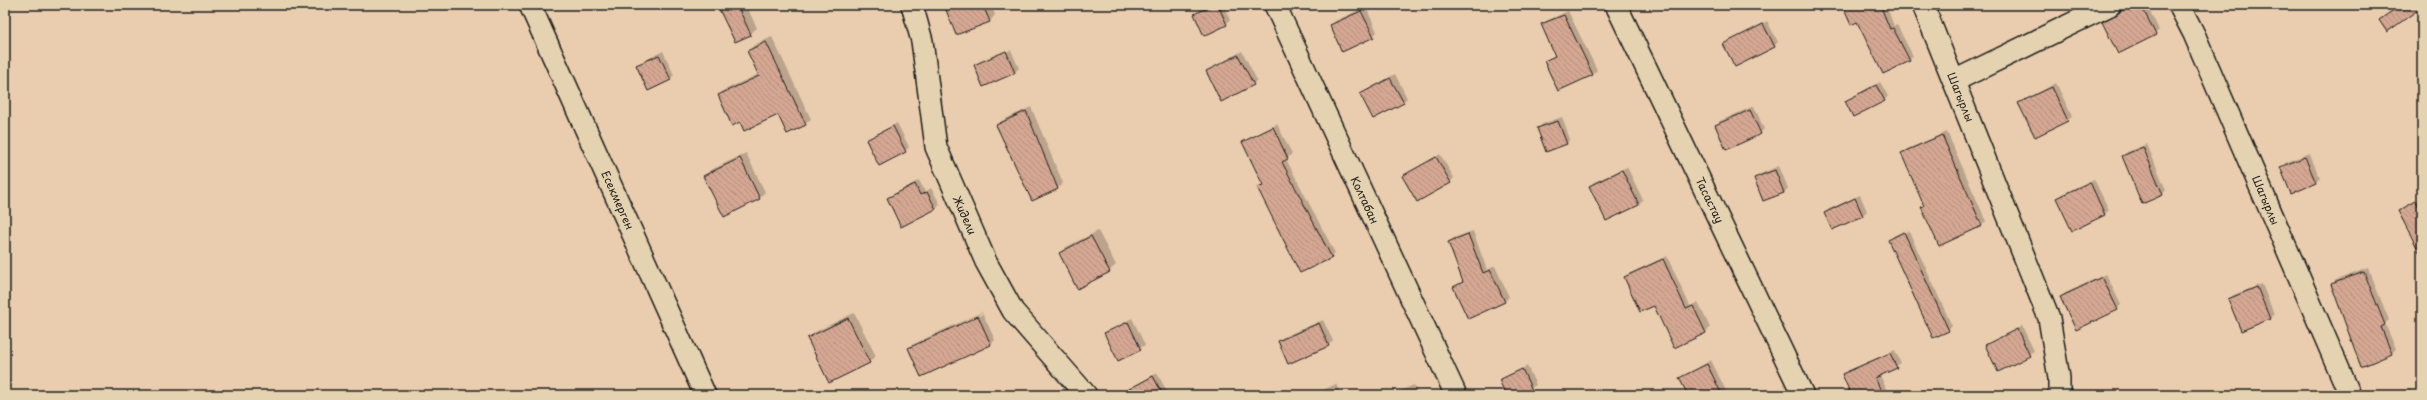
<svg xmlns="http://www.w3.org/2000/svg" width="2427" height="400" viewBox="0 0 2427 400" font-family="'Playpen Sans',sans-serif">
	<defs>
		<pattern id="building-back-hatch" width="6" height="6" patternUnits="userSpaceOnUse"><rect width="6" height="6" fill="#d4a792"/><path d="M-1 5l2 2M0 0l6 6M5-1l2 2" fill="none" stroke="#b58f7d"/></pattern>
	</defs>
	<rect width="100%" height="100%" fill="#eacdae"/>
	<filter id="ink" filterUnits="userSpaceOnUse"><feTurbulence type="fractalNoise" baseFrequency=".025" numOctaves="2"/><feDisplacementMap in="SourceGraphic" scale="8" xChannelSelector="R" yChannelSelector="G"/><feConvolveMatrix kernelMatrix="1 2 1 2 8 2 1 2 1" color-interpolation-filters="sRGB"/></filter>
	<g filter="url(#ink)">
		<g fill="#0003" fill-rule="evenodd">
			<path d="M718,5H746L757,28L750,34L735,41Z"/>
			<path d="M945,5H991L995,15L990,21L957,34Z"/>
			<path d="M1211,5H1223L1230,20L1226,24L1195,15Z"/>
			<path d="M1843,5H1886L1894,26L1897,25L1913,56L1909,60L1858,21Z"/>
			<path d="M2121,5H2147L2159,30L2155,34L2103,23L2121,10Z"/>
			<path d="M1366,7L1377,32L1373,36L1331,26L1335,21Z"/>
			<path d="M1568,11L1597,70L1593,74L1559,90L1545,62L1555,55L1542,25L1546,21Z"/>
			<path d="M1767,21L1778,42L1774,46L1724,45Z"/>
			<path d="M772,37L811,119L805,124L778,114L741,121L719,95L724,90L759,74L749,51L754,45Z"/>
			<path d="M1010,48L1019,68L1015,72L983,85L975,65L979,61ZM1010,48L1011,50L978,64V62Z"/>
			<path d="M663,51L674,75L670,79L637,65Z"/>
			<path d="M1242,51L1257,80L1253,84L1207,71Z"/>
			<path d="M1395,74L1407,98L1403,102L1361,94Z"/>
			<path d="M1880,82L1888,96L1884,101H1846Z"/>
			<path d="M2056,83L2072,116L2067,120L2020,103Z"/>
			<path d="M1754,106L1764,129L1760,133L1716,126L1720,121Z"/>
			<path d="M1031,107L1063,183L1058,188L1032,200L997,125L1003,120Z"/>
			<path d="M1562,117L1570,139L1566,144L1538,129L1542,124Z"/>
			<path d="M897,123L909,147L905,151L867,140Z"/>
			<path d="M1277,124L1292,154L1286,159L1335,253L1331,257L1259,188L1263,183L1243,143Z"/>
			<path d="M1947,132L1986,221L1982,225L1939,245L1922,207L1925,205L1902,154L1907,149Z"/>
			<path d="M2147,144L2166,190L2162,195L2123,156L2127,152Z"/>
			<path d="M746,153L765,192L759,198L705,176L711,170Z"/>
			<path d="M2309,153L2320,178L2315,183L2281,167L2285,163Z"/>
			<path d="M1440,154L1454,178L1450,182L1403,177Z"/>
			<path d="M1779,166L1788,188L1784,193L1756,178L1760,174Z"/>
			<path d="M1627,167L1643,200L1639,204L1590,186L1594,182Z"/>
			<path d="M2094,179L2109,210L2105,214L2058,198L2062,194Z"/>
			<path d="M919,180L925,192L931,188L940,204L936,209L888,198Z"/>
			<path d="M1860,195L1867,211L1863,215L1832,229L1825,213L1829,209Z"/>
			<path d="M2420,198L2422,202V251L2399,211Z"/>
			<path d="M1908,229L1952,326L1948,330L1889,240ZM1908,229L1909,231L1893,239V236Z"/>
			<path d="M1098,231L1116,265L1109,271L1060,253L1066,247Z"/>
			<path d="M1473,231L1487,270L1495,266L1509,297L1505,301L1468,318L1454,287L1463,281L1449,242L1453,238Z"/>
			<path d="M1667,256L1690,306L1698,302L1710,328L1706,332L1675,347L1655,304L1626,277L1630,273Z"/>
			<path d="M2368,268L2389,320L2385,324L2396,349L2392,353L2362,365L2332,285L2336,280Z"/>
			<path d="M2106,274L2121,305L2117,309L2061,297L2065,293Z"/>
			<path d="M2262,284L2274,314L2270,318L2242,329L2229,299L2233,295Z"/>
			<path d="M982,312L995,340L991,344L922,376L909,348L913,344ZM982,313L983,314L912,347V345Z"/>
			<path d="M854,313L876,356L869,362L809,338L815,332Z"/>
			<path d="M1132,318L1145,345L1118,360L1106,333Z"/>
			<path d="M1323,320L1333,341L1328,345L1279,341L1283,337Z"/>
			<path d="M2022,326L2034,351L1998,370L1986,345Z"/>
			<path d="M1895,350L1901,363L1880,375L1889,395H1853L1843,375L1847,371Z"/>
			<path d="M1711,360L1728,395H1689L1681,378Z"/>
			<path d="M1527,366L1536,385L1519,395H1507L1500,380Z"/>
			<path d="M1157,373L1169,395H1121L1125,391Z"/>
			<path d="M1336,384L1341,395H1313L1314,394Z"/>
			<path d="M1414,385L1419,395H1397L1400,391Z"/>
			<path d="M2410,389L2413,395H2397Z"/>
			<path d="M1238,391L1240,395H1228Z"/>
			<path d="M2181,391L2183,395H2171Z"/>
		</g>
		<g fill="url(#building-back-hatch)" stroke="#1c1c1c">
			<path d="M717,5H737L751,35L735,42Z"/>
			<path d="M944,5H983L990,22L956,35Z"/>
			<path d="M1214,5H1218L1227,25L1204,36L1194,14Z"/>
			<path d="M1842,5H1880L1890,29L1893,28L1910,61L1883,74L1857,22L1851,25Z"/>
			<path d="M2132,5H2141L2156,35L2118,54L2102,22Z"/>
			<path d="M2401,5H2422V7L2387,32L2379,20Z"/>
			<path d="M1361,11L1374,37L1342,52L1330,25Z"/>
			<path d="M1564,15L1593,75L1558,91L1544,61L1555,56L1541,24Z"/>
			<path d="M1763,24L1775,47L1735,67L1723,44Z"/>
			<path d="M766,42L806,125L787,134L778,115L744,131L740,122L732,126L718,95L759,76L747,51Z"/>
			<path d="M1006,51L1015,73L983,87L974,65Z"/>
			<path d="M659,55L671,80L648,91L636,65Z"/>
			<path d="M1238,55L1254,85L1221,102L1206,71Z"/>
			<path d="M1390,78L1404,103L1373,119L1360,94Z"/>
			<path d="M1876,85L1885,101L1853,117L1845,101Z"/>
			<path d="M2052,87L2068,121L2035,137L2018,103Z"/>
			<path d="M1750,110L1761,134L1726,150L1715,125Z"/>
			<path d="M1026,111L1058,189L1032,201L996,125Z"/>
			<path d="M1558,121L1567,144L1546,152L1537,128Z"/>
			<path d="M893,126L906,152L879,166L866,140Z"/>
			<path d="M1273,127L1288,159L1282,162L1332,258L1300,273L1257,187L1263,185L1242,142Z"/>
			<path d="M1942,135L1982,226L1939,246L1921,207L1924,206L1901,153Z"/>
			<path d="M2143,147L2163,195L2142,204L2122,156Z"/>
			<path d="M1436,157L1451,183L1417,202L1402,176Z"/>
			<path d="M2305,157L2316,183L2291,194L2280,167Z"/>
			<path d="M740,158L760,199L724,217L703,176Z"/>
			<path d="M1622,170L1639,205L1606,221L1589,186Z"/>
			<path d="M1775,170L1784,193L1763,201L1754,178Z"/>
			<path d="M2090,182L2105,215L2072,231L2056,198Z"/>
			<path d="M915,184L920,195L927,192L936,209L901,227L887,198Z"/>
			<path d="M1855,198L1863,216L1832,230L1824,213Z"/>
			<path d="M2416,201L2422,213V257L2398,211Z"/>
			<path d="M1904,232L1949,331L1933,338L1888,240Z"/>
			<path d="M1468,234L1483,273L1490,270L1505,302L1468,319L1453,287L1463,282L1448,242Z"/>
			<path d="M1091,236L1110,272L1077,289L1059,253Z"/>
			<path d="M1663,259L1686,309L1693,306L1706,333L1674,348L1654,306L1640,312L1624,277Z"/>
			<path d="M2364,272L2385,325L2381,327L2392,354L2361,367L2331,284Z"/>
			<path d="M2102,277L2118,310L2076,330L2060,297Z"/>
			<path d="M2257,287L2270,319L2241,331L2228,299Z"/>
			<path d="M978,316L991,345L921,377L908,348Z"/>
			<path d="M848,318L870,363L829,383L807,338Z"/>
			<path d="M1128,322L1141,350L1118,361L1104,333Z"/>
			<path d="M1319,323L1329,346L1288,364L1278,341Z"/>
			<path d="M2017,329L2030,356L1998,372L1985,345Z"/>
			<path d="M1890,353L1897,368L1875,378L1883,395H1851L1842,374Z"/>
			<path d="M1707,364L1722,395H1688L1679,378Z"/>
			<path d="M1522,369L1532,390L1522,395H1506L1499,380Z"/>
			<path d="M1153,376L1163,395H1118Z"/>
		</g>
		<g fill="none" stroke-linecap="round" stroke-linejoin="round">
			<g stroke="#1c1c1c" stroke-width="24">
				<g id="minor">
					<path d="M530,5L705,395"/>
					<path d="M912,5L922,41L936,147L986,262L1013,311L1086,395"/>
					<path d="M1275,5L1456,395"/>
					<path d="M1616,5L1803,395"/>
					<path d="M1923,5L2049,318L2059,378V395"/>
					<path d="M2179,5L2194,34L2350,395"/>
					<path d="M1954,81L2110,5"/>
				</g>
			</g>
			<use href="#minor" stroke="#e4d2b0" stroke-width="21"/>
		</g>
	</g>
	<g text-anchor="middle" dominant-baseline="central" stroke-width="3" stroke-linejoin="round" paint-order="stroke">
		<g font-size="11" fill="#1c1c1c" stroke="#e4d2b0">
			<text transform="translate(1961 97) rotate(68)">Шагырлы</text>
			<text transform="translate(618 200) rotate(66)">Eсекмерген</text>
			<text transform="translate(1365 200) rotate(65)">Колтабан</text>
			<text transform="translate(1710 200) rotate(64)">Тасастау</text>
			<text transform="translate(2266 200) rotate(67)">Шагырлы</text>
			<text transform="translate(965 215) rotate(66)">Жидели</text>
		</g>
	</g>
	<rect width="2427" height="400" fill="none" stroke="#e4d2b0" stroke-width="20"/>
	<rect x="10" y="10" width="2407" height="380" fill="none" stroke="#1c1c1c" stroke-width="1.5" filter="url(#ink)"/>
</svg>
